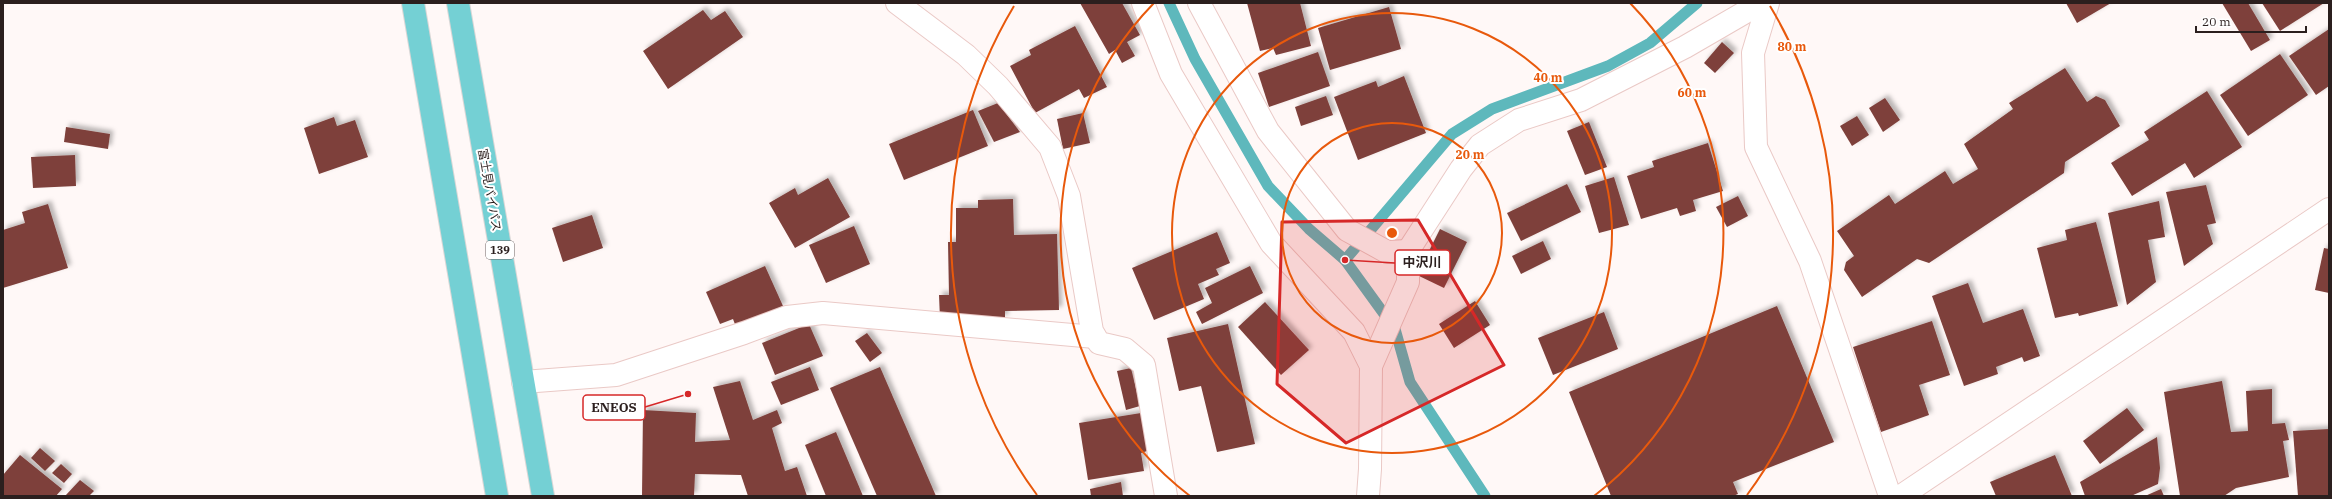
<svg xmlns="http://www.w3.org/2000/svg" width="2332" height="499" viewBox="0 0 2332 499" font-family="'IBM Plex Serif','Noto Sans JP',serif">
	<defs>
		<filter id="shadow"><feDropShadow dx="3.5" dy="-3.5" stdDeviation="2" flood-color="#0004"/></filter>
	</defs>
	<rect width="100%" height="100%" fill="#fff8f7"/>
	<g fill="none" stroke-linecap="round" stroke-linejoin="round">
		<g stroke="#5eb8bc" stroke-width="11">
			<path d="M1169,3L1195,59L1268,186L1309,229L1345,260L1395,329L1410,382L1485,496"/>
			<path d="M1345,260L1452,134L1492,109L1608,66L1650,43L1697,3"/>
		</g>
	</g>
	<g fill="#7e403b" filter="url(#shadow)">
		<path d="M1080,3H1122L1140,35L1127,42L1135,56L1122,63L1115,50L1109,54Z"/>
		<path d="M1247,3H1300L1311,46L1276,55L1273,48L1260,51Z"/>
		<path d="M2066,3H2111L2077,23Z"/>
		<path d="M2222,3H2248L2270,40L2251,51Z"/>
		<path d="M2262,3H2324L2280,31Z"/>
		<path d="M1389,7L1401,49L1330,70L1318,28Z"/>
		<path d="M703,10L711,20L725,11L743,37L668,89L643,51Z"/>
		<path d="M1075,26L1107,87L1084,98L1079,89L1035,113L1010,66L1031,55L1029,50Z"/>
		<path d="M2329,29V86L2316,95L2289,56Z"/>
		<path d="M1722,42L1734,53L1715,73L1704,63Z"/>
		<path d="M1318,52L1330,86L1269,107L1258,73Z"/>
		<path d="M2280,54L2308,95L2248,136L2220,95Z"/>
		<path d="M2065,68L2087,102L2096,96L2105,100L2120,126L2065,162L2064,173L1929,263L1917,259L1862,297L1844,270L1846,262L1854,256L1837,231L1889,195L1895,204L1945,171L1953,184L1978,169L1964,144L2013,109L2009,103Z"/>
		<path d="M1404,76L1426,133L1358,160L1334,97L1376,81L1378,87Z"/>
		<path d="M2207,91L2242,147L2194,178L2185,163L2132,196L2111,163L2149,140L2144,132Z"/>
		<path d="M1326,96L1333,115L1301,126L1295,107Z"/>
		<path d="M1885,98L1900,120L1883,132L1869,108Z"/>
		<path d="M998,103L1020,132L994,142L978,111Z"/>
		<path d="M973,110L988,146L904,180L889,144Z"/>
		<path d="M1083,113L1090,143L1063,149L1057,119Z"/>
		<path d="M1857,116L1869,135L1852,146L1840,126Z"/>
		<path d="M334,117L337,126L355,120L368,157L319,174L304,128Z"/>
		<path d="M1589,122L1607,167L1585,175L1567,131Z"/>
		<path d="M66,127L110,134L108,149L64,142Z"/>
		<path d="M1708,143L1723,191L1693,200L1696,211L1680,216L1677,208L1641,219L1627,176L1654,167L1652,161Z"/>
		<path d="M75,155L76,186L33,188L31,157Z"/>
		<path d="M1614,177L1629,225L1599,233L1585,186Z"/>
		<path d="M828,178L850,217L795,248L769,203L795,188L798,195Z"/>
		<path d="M1567,184L1581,212L1521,241L1507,213Z"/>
		<path d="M2206,185L2216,223L2207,225L2213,244L2184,266L2166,192Z"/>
		<path d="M1738,196L1748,216L1727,227L1716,207Z"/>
		<path d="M1013,199L1014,235L1057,234L1059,310L1005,311V318L940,319L939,295H949L948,242H956V208H978V200Z"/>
		<path d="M2159,201L2165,237L2148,240L2156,282L2127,305L2108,213Z"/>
		<path d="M48,204L68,268L3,288V230L25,223L22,212Z"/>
		<path d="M592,215L603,248L563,262L552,228Z"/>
		<path d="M2096,222L2118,306L2079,316L2078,313L2055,318L2037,248L2067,240L2065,230Z"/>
		<path d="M854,226L870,264L826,283L809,245Z"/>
		<path d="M1440,229L1467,242L1444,288L1417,275Z"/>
		<path d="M1217,232L1230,263L1216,269L1219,275L1198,284L1204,299L1154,320L1132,268Z"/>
		<path d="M1543,241L1551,259L1521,274L1512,256Z"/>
		<path d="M2324,248L2329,249V293L2315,290Z"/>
		<path d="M765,266L783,306L736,327L733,319L720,324L706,292Z"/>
		<path d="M1250,266L1263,293L1202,324L1196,312L1212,303L1205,288Z"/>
		<path d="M1968,283L1983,323L2023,309L2040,356L2024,362L2022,357L1996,367L1998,374L1964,386L1932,296Z"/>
		<path d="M1475,301L1490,325L1454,348L1439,324Z"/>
		<path d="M1265,302L1309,350L1281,375L1238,327Z"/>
		<path d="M1777,306L1834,442L1733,482L1738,494L1733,496H1611L1569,392Z"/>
		<path d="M1604,312L1618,349L1553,375L1538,338Z"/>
		<path d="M1932,321L1950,375L1919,385L1929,415L1881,432L1853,347Z"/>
		<path d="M809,324L823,356L775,375L762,343Z"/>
		<path d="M1228,324L1255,444L1217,452L1201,386L1179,391L1167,338Z"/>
		<path d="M867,333L882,353L870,362L855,341Z"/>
		<path d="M810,367L819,390L781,405L771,382Z"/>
		<path d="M880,367L936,496H877L830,388Z"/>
		<path d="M1131,368L1140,406L1126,410L1117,371Z"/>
		<path d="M740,381L753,420L777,410L782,423L772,428L785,471L797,467L807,496H748L741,475L695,474L694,496H642L643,410L696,413L695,442L730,440L713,387Z"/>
		<path d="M2222,381L2231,432L2248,431L2246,391L2272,389V424L2285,423L2289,440L2283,441L2289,477L2236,488L2224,496H2180L2164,392Z"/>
		<path d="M2127,408L2144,430L2100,464L2083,441Z"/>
		<path d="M1141,413L1147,451L1141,453L1144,471L1088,480L1079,423Z"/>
		<path d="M2329,429V496H2298L2293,431Z"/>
		<path d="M836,432L863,496H826L805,445Z"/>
		<path d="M2157,437L2160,468L2158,484L2131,496H2085L2080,482Z"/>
		<path d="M40,448L55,461L45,471L31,458Z"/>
		<path d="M20,455L62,489L56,496H3V475Z"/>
		<path d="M2055,455L2072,496H1996L1990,482Z"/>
		<path d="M61,464L72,474L64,483L52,473Z"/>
		<path d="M80,480L94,491L89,496H65Z"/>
		<path d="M1121,482L1123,496H1091L1090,489Z"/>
		<path d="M2161,489L2164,496H2145Z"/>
	</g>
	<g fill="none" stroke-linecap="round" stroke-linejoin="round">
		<g stroke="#eac9c6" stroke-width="24">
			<g id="minor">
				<path d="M897,3L966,55L998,86L1050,147L1069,196L1092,331L1099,343L1125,349L1144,365L1166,496"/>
				<path d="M1143,3L1171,74L1271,243L1354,332L1371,366L1370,469L1368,496"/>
				<path d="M1199,3L1268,131L1347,230L1387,252L1408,251"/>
				<path d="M1768,3L1753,53L1756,147L1810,261L1890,496"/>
				<path d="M1371,366L1408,282V251L1461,169L1480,145L1519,120L1581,100L1685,47L1761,3"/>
				<path d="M523,382L616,375L744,333L787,317L823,313L1095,337"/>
			</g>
		</g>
		<g stroke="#eac9c6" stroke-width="24">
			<path id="tertiary" d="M1901,496L2329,209"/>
		</g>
		<g stroke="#d9d7d6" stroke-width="24">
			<g id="trunk">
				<path d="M413,3L497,496"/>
				<path d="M458,3L543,496"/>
			</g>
		</g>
		<use href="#minor" stroke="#fff" stroke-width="22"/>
		<use href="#tertiary" stroke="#fff" stroke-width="22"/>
		<use href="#trunk" stroke="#74d0d4" stroke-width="22"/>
	</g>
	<path fill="#d62828" fill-opacity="0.2" stroke="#d62828" stroke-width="3" stroke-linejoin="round" d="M1418,220L1504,365L1346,443L1277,384L1282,222Z"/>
	<g fill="none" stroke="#e8590c" stroke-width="2">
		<circle cx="1392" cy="233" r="110"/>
		<circle cx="1392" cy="233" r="220"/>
		<path d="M1190 496A331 331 0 0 1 1154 3M1630 3A331 331 0 0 1 1594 496"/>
		<path d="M1037 495A441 441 0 0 1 1014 6M1770 6A441 441 0 0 1 1747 495"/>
	</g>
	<g text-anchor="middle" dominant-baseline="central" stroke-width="4" stroke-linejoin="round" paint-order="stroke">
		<rect fill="#fff" stroke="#6b6262" stroke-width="1" x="486" y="241" width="28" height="18" rx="3"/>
		<g font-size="11" font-weight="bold" fill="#2b1f1e">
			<text x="500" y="250">139</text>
		</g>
		<g font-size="12" fill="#2b1f1e" stroke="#fff">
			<text transform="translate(490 190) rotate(80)">富士見バイパス</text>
		</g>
	</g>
	<circle cx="1392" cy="233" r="6" fill="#e8590c" stroke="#fff" stroke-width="2"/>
	<g font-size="12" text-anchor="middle" font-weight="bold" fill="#e8590c" stroke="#fff" stroke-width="4" stroke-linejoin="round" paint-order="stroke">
		<text x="1792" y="51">80 m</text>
		<text x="1548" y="82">40 m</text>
		<text x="1692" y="97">60 m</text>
		<text x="1470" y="159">20 m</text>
	</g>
	<path fill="none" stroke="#d62828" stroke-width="1.5" d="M1345 260L1395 263M688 394L645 407"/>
	<g fill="#d62828" stroke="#fff" stroke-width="1.5">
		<circle cx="1345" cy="260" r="4"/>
		<circle cx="688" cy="394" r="4"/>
	</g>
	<g fill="#fff" stroke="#d62828" stroke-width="1.5">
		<rect x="1395" y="250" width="55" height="25" rx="4"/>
		<rect x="583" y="395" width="62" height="25" rx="4"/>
	</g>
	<g font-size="13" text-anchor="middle" font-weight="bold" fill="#2b1f1e">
		<text x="1422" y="267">中沢川</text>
		<text x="614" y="412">ENEOS</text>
	</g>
	<rect width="2332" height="499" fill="none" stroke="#2b1f1e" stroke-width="8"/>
	<path d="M2196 26v6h110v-6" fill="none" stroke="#2b1f1e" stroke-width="2"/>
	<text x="2202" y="26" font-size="12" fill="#2b1f1e" stroke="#ffffff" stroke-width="3" paint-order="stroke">20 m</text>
</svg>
